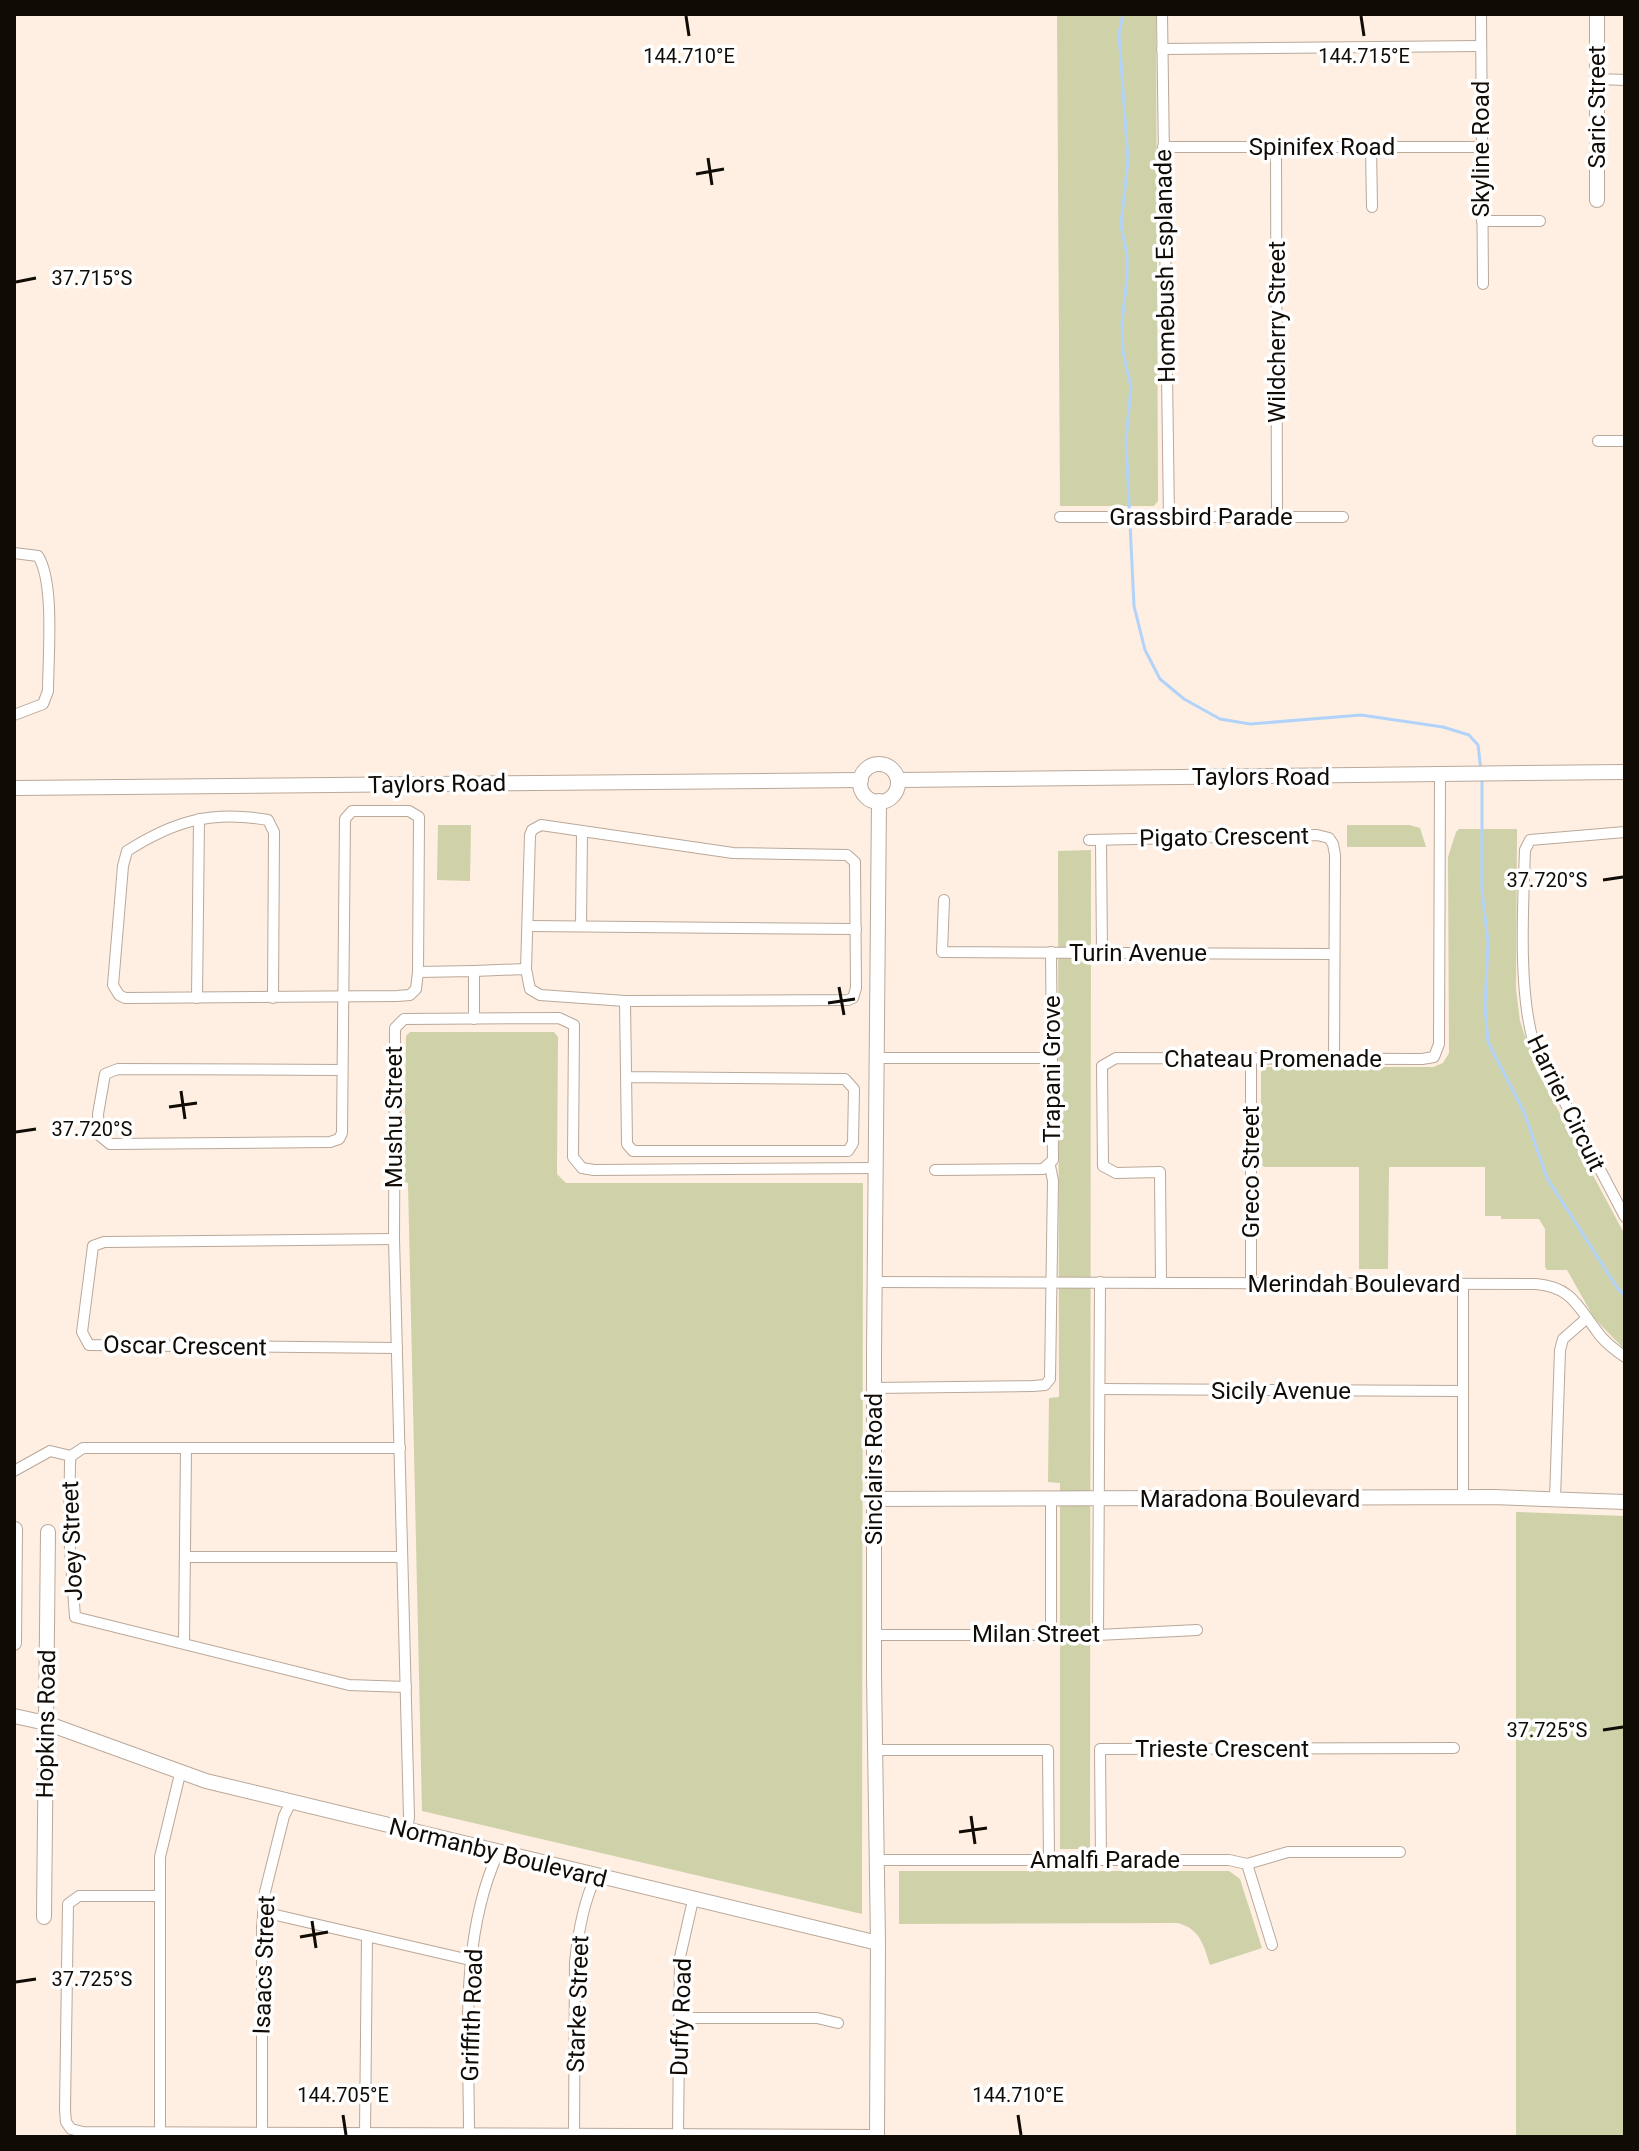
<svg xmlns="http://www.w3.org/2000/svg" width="1639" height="2151" viewBox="0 0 1639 2151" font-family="Roboto,sans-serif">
	<rect width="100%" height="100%" fill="#feefe2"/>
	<g fill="#cfd1a8">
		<path d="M1057,14H1156L1158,501L1154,506H1060Z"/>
		<path d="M438,825H471L470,881L437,880Z"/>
		<path d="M1347,825H1409L1420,828L1426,847H1347Z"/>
		<path d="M1459,829H1517L1516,989L1520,1021L1535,1067L1625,1235V1350L1594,1318L1567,1270H1547L1545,1267V1229L1539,1219H1501V1216H1485V1167H1389L1388,1269H1359V1167H1264L1261,1164V1072L1265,1067H1433L1443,1063L1449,1053L1448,857L1456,832Z"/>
		<path d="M1091,850L1090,1849H1060V1483L1048,1482L1049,1398L1059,1397L1058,851Z"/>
		<path d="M410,1032H554L558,1037L557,1174L566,1183H863L862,1914L422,1811L408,1183L404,1182L406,1036Z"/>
		<path d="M1516,1512L1625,1516V2137H1516Z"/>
		<path d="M899,1871H1229L1240,1879L1262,1948L1210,1965C1204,1946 1200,1928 1177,1923L899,1924Z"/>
	</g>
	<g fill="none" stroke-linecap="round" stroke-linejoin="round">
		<g stroke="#b2d3f9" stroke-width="3">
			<path d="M1123,14L1119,34L1128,160L1121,225L1127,255V278L1122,323L1123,352L1131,387L1126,440L1134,606L1145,650L1160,679L1184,699L1220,719L1250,724L1361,715L1443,727L1469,735L1478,745L1481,770"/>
			<path d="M1482,777V891L1488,942L1485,1007L1488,1042L1524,1112L1547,1178L1618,1289L1625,1295"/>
		</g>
		<g stroke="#baa899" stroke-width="12">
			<g id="street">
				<path d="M1162,14L1169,518"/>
				<path d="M1481,14L1483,284"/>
				<path d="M1162,49L1481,46"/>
				<path d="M1597,79L1625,80"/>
				<path d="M1163,147H1481"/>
				<path d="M1276,147L1277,518"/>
				<path d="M1371,147L1372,207"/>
				<path d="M1482,221H1540"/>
				<path d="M1598,441H1625"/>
				<path d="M1060,517H1343"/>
				<path d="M14,553L38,556C55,582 48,658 48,691L43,704L14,715"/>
				<path d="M1625,832L1530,840L1525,850C1523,907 1518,991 1534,1044L1625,1217"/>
				<path d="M1089,840L1317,835L1329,838L1333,844L1335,855L1334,1059"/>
				<path d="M1101,840L1102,953"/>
				<path d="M944,900L942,952L1334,954"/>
				<path d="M529,926L856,929"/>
				<path d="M581,926L582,832"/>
				<path d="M474,971L526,969L530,835L532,830L541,825L733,853L847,855L855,862L856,988L853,998L848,1000L625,1001L540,995L530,989L526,969"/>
				<path d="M197,998L199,819"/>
				<path d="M273,998L274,832L268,820C212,810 174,821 127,851L123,866L113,985L119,995L125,998L397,996L410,995L416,989L418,972L474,971V1019"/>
				<path d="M625,1001L627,1144L633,1151H848L853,1143L854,1089L845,1079L626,1077"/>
				<path d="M876,1058H1052"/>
				<path d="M342,1070L118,1069L105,1074L98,1114L99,1135L110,1144L330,1142L339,1139L342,1133L345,819L352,811H409L419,817L418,972"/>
				<path d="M935,1170L1043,1169L1053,1160L1051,952"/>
				<path d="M394,1239L104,1242L93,1246L82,1332L89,1345L397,1348"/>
				<path d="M875,1282L1536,1284C1571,1287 1577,1305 1596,1330C1603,1341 1614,1349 1625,1357"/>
				<path d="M1161,1283L1160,1172L1116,1173L1103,1166L1102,1066L1116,1058L1422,1059L1434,1057L1439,1044L1440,775"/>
				<path d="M1251,1283V1060"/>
				<path d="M1463,1284V1499"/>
				<path d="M874,1388L1033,1386L1045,1385L1050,1379L1053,1181L1050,1166"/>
				<path d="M1100,1389L1462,1391"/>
				<path d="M400,1448H83L71,1456L70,1462L69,1534L75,1617L349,1685L406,1687"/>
				<path d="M14,1471L50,1451L71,1456"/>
				<path d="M1051,1499V1634"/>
				<path d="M1555,1499L1560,1350L1563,1339L1587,1318"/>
				<path d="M186,1557H402"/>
				<path d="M874,1635H1098L1197,1630"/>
				<path d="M1098,1635L1100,1282"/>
				<path d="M184,1643L186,1448"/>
				<path d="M875,1750H1048L1049,1860"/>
				<path d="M407,1830L409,1817L394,1239L395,1028L404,1019L559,1018L574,1025L573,1157L582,1168L594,1170L875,1168"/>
				<path d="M877,1860H1229L1247,1864L1272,1945"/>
				<path d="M1101,1860L1100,1749L1454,1748"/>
				<path d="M1247,1864L1288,1852H1400"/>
				<path d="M160,1896H79L68,1904L65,2110L66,2122L71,2129L83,2132L877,2135"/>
				<path d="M263,1912L470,1960"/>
				<path d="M680,2018H817L838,2023"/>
				<path d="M160,2132V1857L180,1774"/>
				<path d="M262,2133V1928L265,1892L284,1816L291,1802"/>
				<path d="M365,2133L367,1936"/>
				<path d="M469,2133C469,2041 459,1939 498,1853"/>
				<path d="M574,2134L575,1962C578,1933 583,1903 596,1876"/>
				<path d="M678,2134L680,1957L693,1900"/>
			</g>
		</g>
		<g stroke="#baa899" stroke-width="16">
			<g id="secondary">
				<path d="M1597,14V200"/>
				<circle cx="879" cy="783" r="19"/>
				<path d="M898,780L1625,772"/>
				<path d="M14,788L861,780"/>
				<path d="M874,1499L1493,1497L1625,1502"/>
				<path d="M14,1643L15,1529"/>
				<path d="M14,1716L46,1723L206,1781L878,1943"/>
				<path d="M44,1917L48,1532"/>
				<path d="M877,2137L878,1943L874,1675V1354L879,801"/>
			</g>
		</g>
		<use href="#street" stroke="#fff" stroke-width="10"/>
		<use href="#secondary" stroke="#fff" stroke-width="14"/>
	</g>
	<path fill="none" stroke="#110b06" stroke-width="3" d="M686,16L689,36M1361,16L1364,36M708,158L712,185M696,174L724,169M16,282L36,278M1603,880L1623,877M839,987L844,1015M828,1003L855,999M181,1091L185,1119M169,1107L197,1103M16,1132L36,1129M1603,1730L1623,1727M971,1816L975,1844M959,1832L987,1828M312,1921L316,1948M300,1937L328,1932M16,1982L36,1979M343,2115L346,2135M1018,2115L1021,2135"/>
	<g text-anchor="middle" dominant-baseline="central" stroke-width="7" stroke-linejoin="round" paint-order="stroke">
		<g font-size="24" fill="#110b06" stroke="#fff">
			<text transform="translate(1597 107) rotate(-90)">Saric Street</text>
			<text x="1322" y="147">Spinifex Road</text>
			<text transform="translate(1481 149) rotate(-90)">Skyline Road</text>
			<text transform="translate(1165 266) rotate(-91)">Homebush Esplanade</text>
			<text transform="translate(1277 332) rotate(-90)">Wildcherry Street</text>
			<text x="1201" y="517">Grassbird Parade</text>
			<text x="1261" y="777">Taylors Road</text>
			<text transform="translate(437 784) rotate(-1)">Taylors Road</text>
			<text transform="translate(1224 837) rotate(-1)">Pigato Crescent</text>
			<text x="1138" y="953">Turin Avenue</text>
			<text x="1273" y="1059">Chateau Promenade</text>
			<text transform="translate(1052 1069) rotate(-90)">Trapani Grove</text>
			<text transform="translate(1566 1103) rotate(64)">Harrier Circuit</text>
			<text transform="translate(394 1117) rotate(-90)">Mushu Street</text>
			<text transform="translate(1251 1172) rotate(-90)">Greco Street</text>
			<text x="1354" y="1284">Merindah Boulevard</text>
			<text transform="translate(185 1346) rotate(1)">Oscar Crescent</text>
			<text x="1281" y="1391">Sicily Avenue</text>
			<text transform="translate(874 1469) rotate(-90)">Sinclairs Road</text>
			<text x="1250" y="1499">Maradona Boulevard</text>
			<text transform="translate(72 1541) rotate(-92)">Joey Street</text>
			<text x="1036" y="1634">Milan Street</text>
			<text transform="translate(46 1724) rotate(-89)">Hopkins Road</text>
			<text x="1222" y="1749">Trieste Crescent</text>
			<text transform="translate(498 1853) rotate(14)">Normanby Boulevard</text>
			<text x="1105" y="1860">Amalfi Parade</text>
			<text transform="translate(264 1965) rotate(-88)">Isaacs Street</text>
			<text transform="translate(578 2004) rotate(-88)">Starke Street</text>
			<text transform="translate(472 2015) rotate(-88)">Griffith Road</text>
			<text transform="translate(681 2017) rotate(-88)">Duffy Road</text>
		</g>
	</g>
	<g font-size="20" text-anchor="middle" fill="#110b06" stroke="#fff" stroke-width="7" stroke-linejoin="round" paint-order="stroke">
		<text x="689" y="63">144.710°E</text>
		<text x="1364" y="63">144.715°E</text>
		<text x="92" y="285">37.715°S</text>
		<text x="1547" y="887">37.720°S</text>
		<text x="92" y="1136">37.720°S</text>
		<text x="1547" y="1737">37.725°S</text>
		<text x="92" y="1986">37.725°S</text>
		<text x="343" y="2102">144.705°E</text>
		<text x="1018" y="2102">144.710°E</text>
	</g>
	<rect width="1639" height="2151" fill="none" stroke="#110b06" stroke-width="32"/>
</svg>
